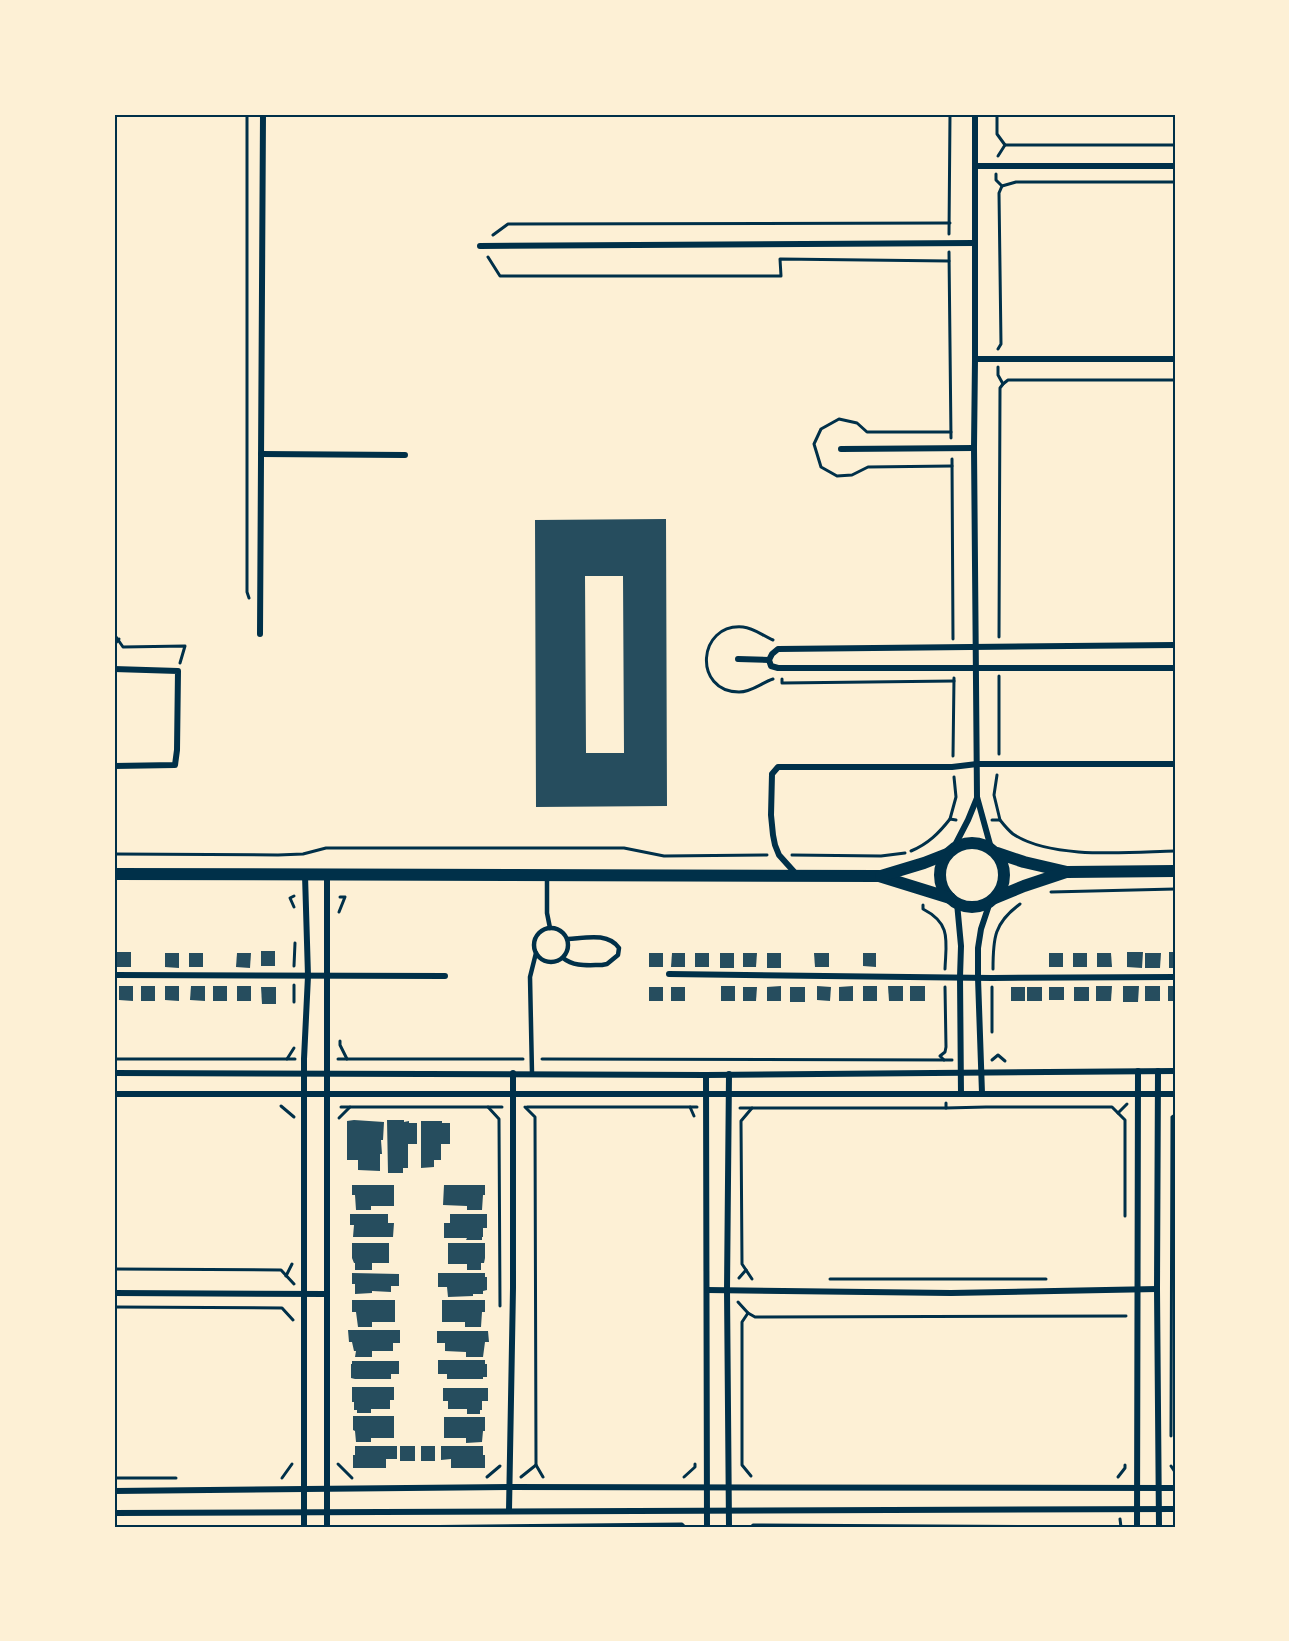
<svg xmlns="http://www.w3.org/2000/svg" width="1289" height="1641" viewBox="0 0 1289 1641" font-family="Mulish,sans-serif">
	<rect width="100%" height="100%" fill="#fdf0d5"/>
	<g fill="#264d5e" fill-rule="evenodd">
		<path d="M666,519L667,806L536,807L535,520ZM585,576H623L624,753H586Z"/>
		<rect x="261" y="951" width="14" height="15"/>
		<rect x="117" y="952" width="14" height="15"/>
		<path d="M1127,952H1143L1142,968L1127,967Z"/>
		<rect x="1169" y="952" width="6" height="16"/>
		<path d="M165,953H179V968L165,967Z"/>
		<rect x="189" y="953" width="14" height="14"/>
		<path d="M237,953H251L250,968L236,967Z"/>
		<rect x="649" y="953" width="14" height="14"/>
		<path d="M672,953H685V967H671Z"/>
		<rect x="695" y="953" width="14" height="14"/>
		<rect x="720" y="953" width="14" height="15"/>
		<path d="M743,953H757L756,967H743Z"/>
		<rect x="767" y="953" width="14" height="15"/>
		<path d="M814,953H829V967H815Z"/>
		<path d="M863,953H876V967L863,966Z"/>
		<rect x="1049" y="953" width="14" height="14"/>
		<rect x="1073" y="953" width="14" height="14"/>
		<path d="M1097,953H1111L1112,967H1097Z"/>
		<path d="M1145,953H1161L1160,968H1145Z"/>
		<path d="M119,986H133V1001L119,1000Z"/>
		<rect x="141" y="986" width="14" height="15"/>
		<path d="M165,986H179V1001L165,1000Z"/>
		<path d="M191,986H205V1001L190,1000Z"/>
		<rect x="213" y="986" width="14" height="15"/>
		<rect x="237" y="986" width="14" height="15"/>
		<rect x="721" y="986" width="14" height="15"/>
		<path d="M781,986V1001H767V987Z"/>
		<path d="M817,986L831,987L830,1001L817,1000Z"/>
		<path d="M853,986V1001H839V987Z"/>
		<rect x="863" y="986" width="14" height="15"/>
		<path d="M888,986H903V1001H889Z"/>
		<rect x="910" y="986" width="15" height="15"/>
		<path d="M1096,986H1112L1111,1001H1096Z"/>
		<path d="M1123,986H1139L1138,1002H1123Z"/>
		<rect x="1145" y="986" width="15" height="15"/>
		<rect x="1168" y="986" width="7" height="15"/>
		<path d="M261,987H276V1004H262Z"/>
		<rect x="649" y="987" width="14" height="14"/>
		<rect x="671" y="987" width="14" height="14"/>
		<path d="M743,987H757L756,1001H743Z"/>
		<rect x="790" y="987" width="15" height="15"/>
		<rect x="1011" y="987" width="14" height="14"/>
		<rect x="1027" y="987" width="15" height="14"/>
		<rect x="1049" y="987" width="15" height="13"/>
		<rect x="1074" y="987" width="15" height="14"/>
		<path d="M354,1120L384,1122L383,1140H381L382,1154H380V1171L358,1170V1160H347V1121Z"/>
		<path d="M387,1120H404V1122L409,1121V1123H417V1144H408V1168H403V1173H388Z"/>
		<path d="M421,1121H442V1123H450V1144H441V1160H434V1167L421,1168Z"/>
		<path d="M352,1185H394V1206H371V1210H356L355,1195H352Z"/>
		<path d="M444,1185H485V1195H483L482,1210H467V1206L443,1205Z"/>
		<path d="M350,1214H388V1223H394L393,1237H353L354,1225H350Z"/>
		<path d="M450,1214H487V1228H483V1237H482V1240H466L467,1238H444V1223H450Z"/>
		<path d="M352,1243H389V1263H372V1270H355V1263H354L352,1258Z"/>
		<path d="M448,1243H485V1258L484,1263H481V1270H467V1264H448Z"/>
		<path d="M352,1273L399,1274V1286H391V1292L372,1291V1293L355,1294V1284H352Z"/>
		<path d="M438,1273H485V1277H487V1290L483,1291V1294H473V1296L448,1297L447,1287H438Z"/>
		<path d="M352,1300H395V1322H372V1327H358L356,1312H352Z"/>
		<path d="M442,1300H485V1312H482L481,1327H465V1322H442Z"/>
		<path d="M348,1330H400V1343H393V1351H372V1357H355L356,1351H354L352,1342H349Z"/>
		<path d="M437,1331H488L489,1342H485L483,1357H466V1352L445,1351V1343H437Z"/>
		<path d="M438,1360H485V1364H487V1377H483V1379H447V1374H438Z"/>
		<path d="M352,1361H399V1374H391V1379H355L351,1378V1364H352Z"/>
		<path d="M352,1387H394V1400H390V1409H371V1413H357V1410H354V1402H352Z"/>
		<path d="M443,1388H488V1401H482V1410H480V1414H467V1409H448V1401H443Z"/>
		<path d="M353,1416H394V1438H371V1442H356L355,1431L353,1430Z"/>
		<path d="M444,1417H485V1431H483L482,1442L466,1443V1438H444Z"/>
		<path d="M355,1446H397V1459H386V1468H353V1455H355Z"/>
		<rect x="400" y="1446" width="15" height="15"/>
		<rect x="421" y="1446" width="14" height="15"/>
		<path d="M441,1446H483V1455H485V1468H451V1459L441,1460Z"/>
	</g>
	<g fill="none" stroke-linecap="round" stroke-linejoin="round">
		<g stroke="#003049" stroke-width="3">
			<path d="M247,114V592L249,598"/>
			<path d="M997,114V134L1005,145L998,156"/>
			<path d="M1005,145H1175"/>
			<path d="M996,174V180L1002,186L999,193L1001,344L998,349"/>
			<path d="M1002,186L1016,182H1175"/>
			<path d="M949,234L950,114"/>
			<path d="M493,235L508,224L950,223"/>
			<path d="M949,252L951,438"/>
			<path d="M488,257L500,276H781L780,259L949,261"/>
			<path d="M998,367V375L1003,384L1000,388L999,637"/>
			<path d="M1003,384L1008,380H1175"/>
			<path d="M951,432H867L857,423L839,419L821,429L814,444L821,467L837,476L852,475L868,467L952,466"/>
			<path d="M952,459L953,639"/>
			<path d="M114,634L123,647L185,646L180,663"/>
			<path d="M773,640C763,636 754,628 743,627C697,623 693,692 739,692C752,692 761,683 773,679"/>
			<path d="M114,645L119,639"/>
			<path d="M782,679V683L954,681"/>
			<path d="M999,754V676"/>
			<path d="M953,756L954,678"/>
			<path d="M997,775L994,795L1000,820"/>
			<path d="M950,819L956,797L954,777"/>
			<path d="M992,820H1000C1004,825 1008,830 1013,834C1052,860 1130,852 1175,851"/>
			<path d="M911,851C928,844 939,833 950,819L956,820"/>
			<path d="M114,854L278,855L303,854L326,848H624L664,856L767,855"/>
			<path d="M792,855L881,856L905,853"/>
			<path d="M1051,892L1175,889"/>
			<path d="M294,896L290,898L294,907"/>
			<path d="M923,905V909C952,924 946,941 945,969"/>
			<path d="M339,912L345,897H340"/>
			<path d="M294,966L295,943"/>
			<path d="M993,969C993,938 994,923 1020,904"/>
			<path d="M294,985V1002"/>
			<path d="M992,1032V987"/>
			<path d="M340,1041V1045L347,1059"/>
			<path d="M114,1059H295"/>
			<path d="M287,1059L294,1048"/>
			<path d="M338,1059H523"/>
			<path d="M542,1059L952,1060"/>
			<path d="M944,1060L940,1056L945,1052L946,1047L945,987"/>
			<path d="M992,1060L998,1055L1005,1061"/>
			<path d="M946,1103V1108L986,1107H1112L1125,1120V1216"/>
			<path d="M281,1106L294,1117"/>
			<path d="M341,1107H502"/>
			<path d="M488,1107L499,1119L500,1306"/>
			<path d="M525,1107L535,1117L536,1465L543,1477"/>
			<path d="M527,1107H697"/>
			<path d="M690,1107L694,1116"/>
			<path d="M740,1108H946"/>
			<path d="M1118,1113L1127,1104"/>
			<path d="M339,1118L350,1107"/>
			<path d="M114,1269L281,1270L294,1284"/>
			<path d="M286,1276L292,1264"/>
			<path d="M739,1278L746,1270"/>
			<path d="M752,1279L742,1264L741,1121L752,1108"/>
			<path d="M830,1279H1046"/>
			<path d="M738,1302L748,1313L742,1322V1465L751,1476"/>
			<path d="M114,1307L282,1308L293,1320"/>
			<path d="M748,1313L755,1317L1126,1316"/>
			<path d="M1171,1436L1172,1117L1175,1115"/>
			<path d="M338,1464L352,1478"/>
			<path d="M1171,1466L1175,1472"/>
			<path d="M487,1477L500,1466"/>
			<path d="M521,1477L536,1465"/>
			<path d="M684,1477L695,1467V1464"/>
			<path d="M1118,1477L1125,1468V1465"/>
			<path d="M114,1478H176"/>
			<path d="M282,1478L292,1464"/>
			<path d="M1120,1519L1121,1527"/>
			<path d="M391,1527L682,1524L685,1527"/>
			<path d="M751,1527L753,1525L1121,1527"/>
		</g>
		<g stroke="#003049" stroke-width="4.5">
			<path d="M547,877V913L550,928"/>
			<circle cx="551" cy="945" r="17"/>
			<path d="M563,958C574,967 588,965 602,965L607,964L618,955L619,948C608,932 585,938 568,939"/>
			<path d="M532,1073L530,977L536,953"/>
		</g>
		<g stroke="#003049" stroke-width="6">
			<path d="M975,114V359L974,448L977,797L991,848"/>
			<path d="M975,166H1175"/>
			<path d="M480,246L974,243"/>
			<path d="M975,359H1175"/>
			<path d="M841,449L974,448"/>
			<path d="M261,454L405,455"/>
			<path d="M260,634L263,114"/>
			<path d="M1175,645L778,649L772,654L769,660L771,666L778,668H1175"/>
			<path d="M738,659L769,660"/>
			<path d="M114,669L178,671L177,750L175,765L114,766"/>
			<path d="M953,849L968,820L977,798"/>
			<path d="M327,875V1527"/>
			<path d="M797,875L779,855L775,845L773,835L771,815L772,774L778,767H952L977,764H1175"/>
			<path d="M957,903L961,946L960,977L961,1094"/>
			<path d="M669,974L992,978L1175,977"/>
			<path d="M114,975L445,976"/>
			<path d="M1158,1071L1157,1289L1159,1527"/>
			<path d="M114,1073L706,1075L1175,1071"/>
			<path d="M729,1074L727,1290L729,1527"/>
			<path d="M706,1075L707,1527"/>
			<path d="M982,1093L978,978V948L981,929L990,902"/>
			<path d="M114,1094H1175"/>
			<path d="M707,1290L951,1293L1157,1289"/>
			<path d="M114,1293L326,1294"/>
			<path d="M114,1491L509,1487L1175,1488"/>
			<path d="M509,1510L513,1288V1073"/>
			<path d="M114,1513L1175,1509"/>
			<path d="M304,1527V1059L308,976L305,875"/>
			<path d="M1137,1527L1138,1071"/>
		</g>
		<g stroke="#003049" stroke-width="12">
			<circle cx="972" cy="875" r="32"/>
			<path d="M997,853L1024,862L1067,872L1175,871"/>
			<path d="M114,874L879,876L950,898"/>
			<path d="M881,876L924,863L947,854"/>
			<path d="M995,898L1024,886L1066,872"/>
		</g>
	</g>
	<rect width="1289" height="1641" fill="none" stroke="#fdf0d5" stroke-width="231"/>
	<rect x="116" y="116" width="1058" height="1410" fill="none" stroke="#003049" stroke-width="2"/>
</svg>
